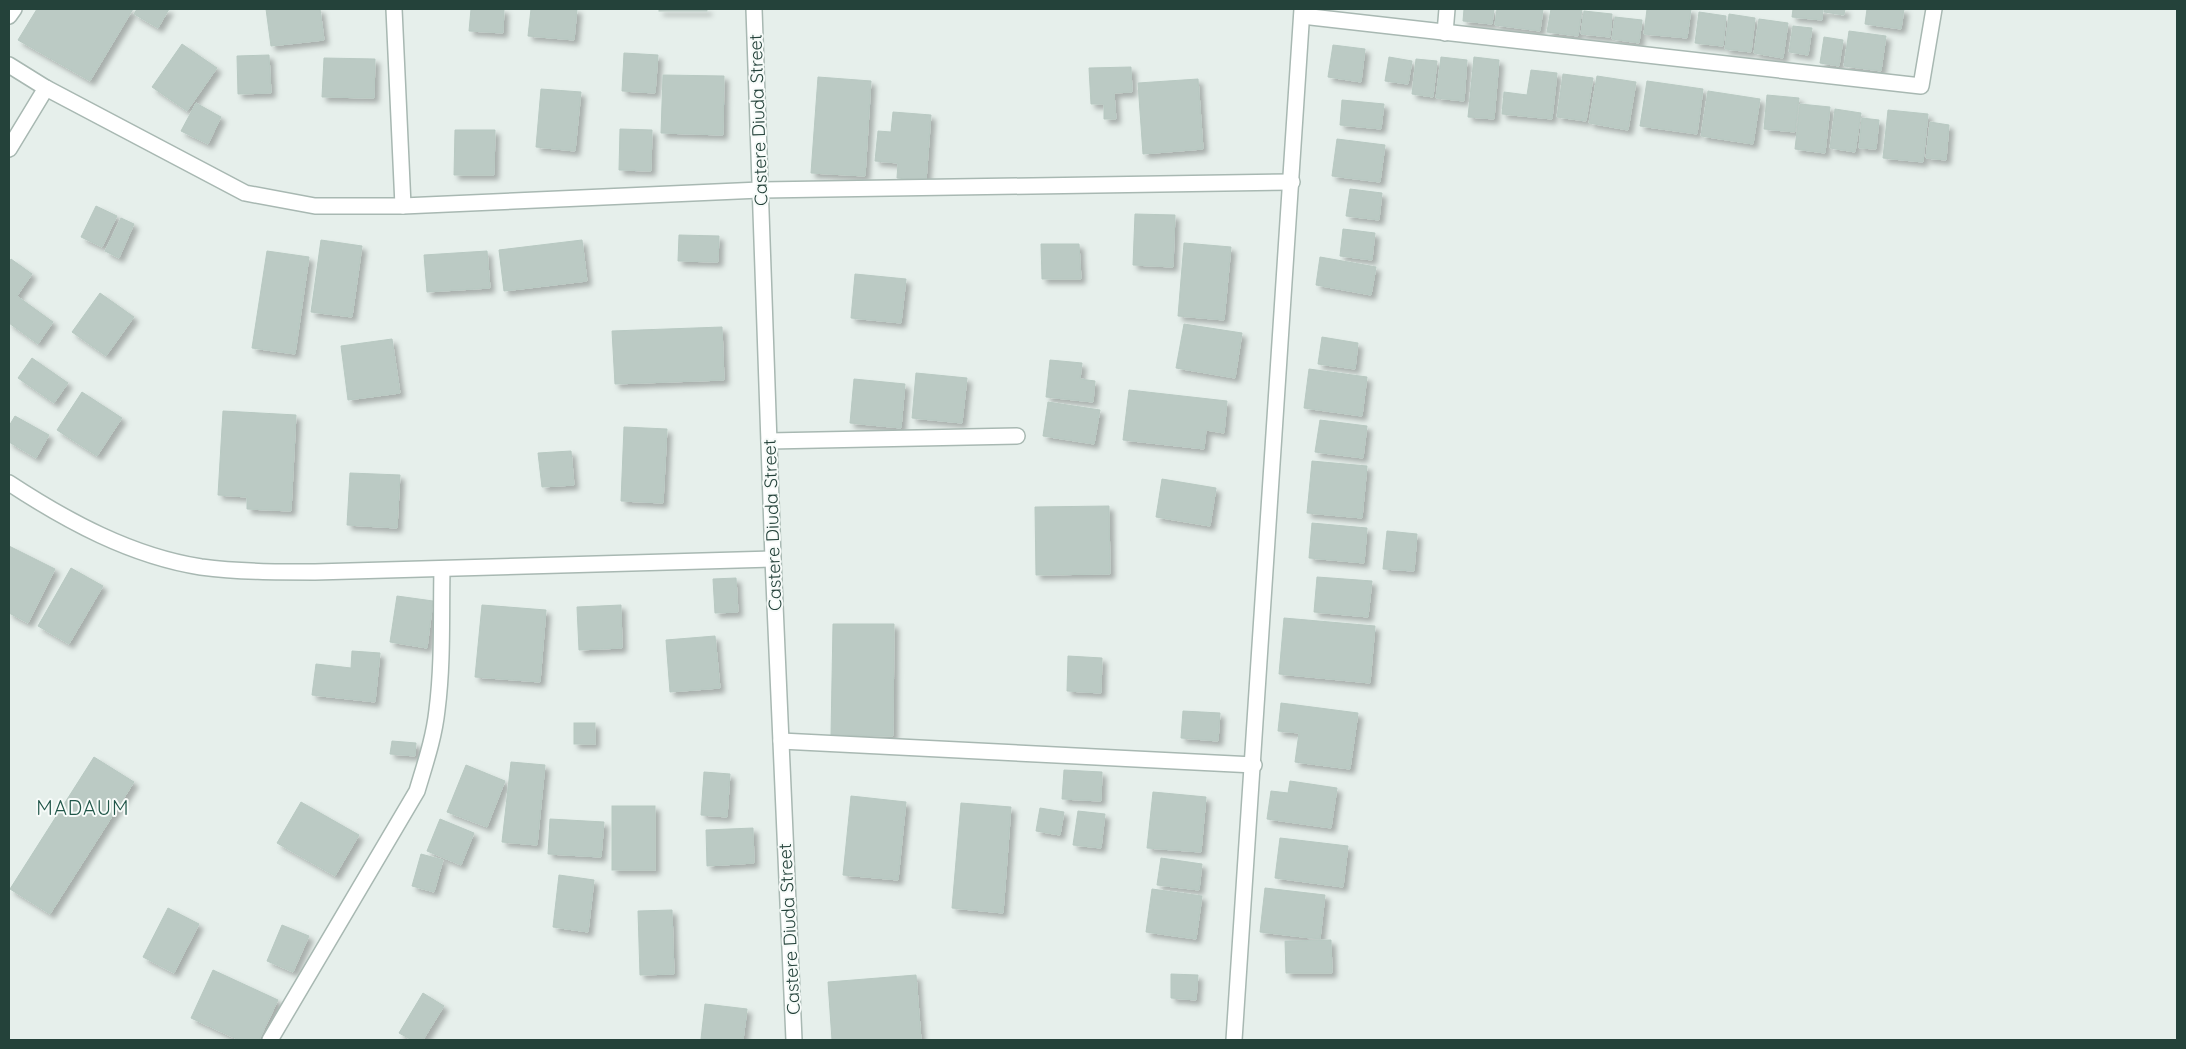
<svg xmlns="http://www.w3.org/2000/svg" width="2186" height="1049" viewBox="0 0 2186 1049" font-family="Quicksand,sans-serif">
	<defs>
		<filter id="shadow"><feDropShadow dx="4.5" dy="4.5" stdDeviation="2.5" flood-color="#0004"/></filter>
	</defs>
	<rect width="100%" height="100%" fill="#e6efeb"/>
	<g fill="#bbcac4" stroke="#b8c9c2" filter="url(#shadow)">
		<path d="M37,9H133L90,81L18,40Z"/>
		<path d="M137,9H169L158,28L134,14Z"/>
		<path d="M266,9H320L324,40L271,46Z"/>
		<path d="M471,9H504L503,33L469,31Z"/>
		<path d="M531,9H577L574,40L528,36Z"/>
		<rect x="659" y="9" width="48" height="2"/>
		<path d="M1464,9H1494L1492,24L1463,21Z"/>
		<path d="M1497,9H1543L1540,31L1495,25Z"/>
		<path d="M1551,9H1582L1578,36L1547,32Z"/>
		<path d="M1647,9H1691L1687,38L1644,34Z"/>
		<path d="M1793,9H1823L1822,20L1792,17Z"/>
		<path d="M1824,9H1845L1844,15L1824,12Z"/>
		<path d="M1867,9H1904L1901,29L1865,24Z"/>
		<path d="M1584,11L1612,14L1610,37L1581,34Z"/>
		<path d="M1699,12L1726,16L1723,46L1695,43Z"/>
		<path d="M1729,14L1755,18L1751,52L1725,49Z"/>
		<path d="M1615,17L1642,20L1639,43L1612,39Z"/>
		<path d="M1759,19L1788,23L1783,58L1754,53Z"/>
		<path d="M1793,26L1812,28L1808,55L1789,52Z"/>
		<path d="M1849,31L1886,36L1881,71L1844,66Z"/>
		<path d="M1824,37L1843,40L1839,66L1820,63Z"/>
		<path d="M182,44L217,68L187,111L152,87Z"/>
		<path d="M1333,45L1365,49L1361,82L1328,77Z"/>
		<path d="M624,53L658,55L655,93L622,91Z"/>
		<path d="M269,55L271,93L238,94L237,56Z"/>
		<path d="M1389,57L1412,61L1408,84L1385,81Z"/>
		<path d="M1441,57L1467,60L1464,101L1436,98Z"/>
		<path d="M1474,57L1499,60L1494,119L1468,117Z"/>
		<path d="M324,58L375,59L374,98L322,97Z"/>
		<path d="M1416,59L1437,61L1433,97L1412,94Z"/>
		<path d="M1131,67L1132,92L1114,93L1116,119H1104V104H1091L1089,68Z"/>
		<path d="M1531,70L1557,73L1552,119L1502,114L1504,92L1527,95Z"/>
		<path d="M1563,74L1593,78L1586,121L1557,117Z"/>
		<path d="M663,75L724,76L723,135L661,133Z"/>
		<path d="M1597,76L1636,82L1628,130L1589,123Z"/>
		<path d="M818,77L871,81L865,176L811,173Z"/>
		<path d="M1198,79L1203,149L1143,154L1138,83Z"/>
		<path d="M1647,81L1703,89L1697,134L1640,126Z"/>
		<path d="M541,89L581,92L575,151L536,147Z"/>
		<path d="M1708,91L1760,99L1753,144L1701,136Z"/>
		<path d="M1767,95L1799,98L1795,132L1764,129Z"/>
		<path d="M1342,100L1384,104L1381,129L1340,125Z"/>
		<path d="M196,103L221,117L208,144L181,131Z"/>
		<path d="M1800,104L1830,107L1825,153L1795,149Z"/>
		<path d="M1835,109L1861,113L1855,152L1830,148Z"/>
		<path d="M1888,110L1928,114L1923,162L1883,158Z"/>
		<path d="M893,112L931,115L926,181L897,178L898,163L875,161L878,131L891,132Z"/>
		<path d="M1862,118L1879,120L1876,149L1859,148Z"/>
		<path d="M1930,122L1949,125L1946,160L1926,158Z"/>
		<path d="M620,129L652,130L651,171L619,170Z"/>
		<path d="M455,130H495L494,175H454Z"/>
		<path d="M1337,139L1385,145L1380,182L1332,176Z"/>
		<path d="M1350,189L1382,193L1379,220L1346,216Z"/>
		<path d="M96,206L117,216L102,247L81,237Z"/>
		<path d="M1135,214L1175,215L1173,267L1133,265Z"/>
		<path d="M121,218L134,224L119,258L105,251Z"/>
		<path d="M1343,229L1375,233L1372,260L1340,256Z"/>
		<path d="M679,235L719,236L718,262L678,261Z"/>
		<path d="M321,240L362,246L352,317L311,312Z"/>
		<path d="M582,240L587,281L504,291L499,250Z"/>
		<path d="M1184,243L1231,247L1224,320L1178,316Z"/>
		<path d="M1041,244H1079L1081,279H1042Z"/>
		<path d="M267,251L309,257L295,354L252,348Z"/>
		<path d="M487,251L490,288L427,292L424,255Z"/>
		<path d="M1320,257L1376,267L1371,295L1316,285Z"/>
		<path d="M11,259L32,274L17,296L53,322L38,344L9,323V263Z"/>
		<path d="M855,274L906,279L901,323L851,318Z"/>
		<path d="M100,293L134,317L106,356L72,332Z"/>
		<path d="M1184,324L1242,333L1235,378L1176,368Z"/>
		<path d="M722,327L724,380L615,384L612,331Z"/>
		<path d="M1322,337L1358,343L1355,369L1318,364Z"/>
		<path d="M392,339L400,393L348,400L341,346Z"/>
		<path d="M32,358L68,383L54,403L18,378Z"/>
		<path d="M1050,360L1082,363L1080,379L1095,381L1093,402L1046,397Z"/>
		<path d="M1309,369L1367,377L1362,416L1304,408Z"/>
		<path d="M916,373L967,378L962,423L912,418Z"/>
		<path d="M854,379L905,384L901,428L850,423Z"/>
		<path d="M1129,390L1227,401L1224,433L1206,430L1204,449L1123,440Z"/>
		<path d="M82,392L122,418L97,456L57,430Z"/>
		<path d="M1048,402L1100,410L1094,444L1043,436Z"/>
		<path d="M223,411L296,415L291,511L247,509V497L218,495Z"/>
		<path d="M15,416L49,435L36,458L9,442V426Z"/>
		<path d="M1320,420L1367,426L1363,458L1315,452Z"/>
		<path d="M624,427L667,429L663,503L621,501Z"/>
		<path d="M571,451L574,485L542,487L538,453Z"/>
		<path d="M1312,461L1367,466L1362,518L1307,513Z"/>
		<path d="M350,473L400,475L397,528L347,525Z"/>
		<path d="M1162,479L1216,488L1210,526L1156,517Z"/>
		<path d="M1109,506L1110,574L1036,575L1035,507Z"/>
		<path d="M1312,523L1367,528L1364,563L1309,558Z"/>
		<path d="M1387,531L1417,534L1414,571L1383,569Z"/>
		<path d="M9,546L55,569L28,623L9,613Z"/>
		<path d="M71,568L103,586L69,644L38,626Z"/>
		<path d="M1317,577L1372,581L1368,617L1314,612Z"/>
		<path d="M736,578L738,612L715,613L713,579Z"/>
		<path d="M397,596L433,601L427,648L390,642Z"/>
		<path d="M482,605L546,610L540,682L475,677Z"/>
		<path d="M621,605L622,648L579,650L577,607Z"/>
		<path d="M1284,618L1375,626L1370,683L1279,674Z"/>
		<path d="M833,624H894L893,736L831,735Z"/>
		<path d="M715,636L720,688L670,692L666,640Z"/>
		<path d="M352,651L380,653L375,702L312,695L316,664L351,668Z"/>
		<path d="M1068,656L1102,658L1101,693L1067,691Z"/>
		<path d="M1281,703L1358,713L1350,769L1295,762L1299,733L1278,731Z"/>
		<path d="M1183,711L1220,713L1218,741L1181,738Z"/>
		<rect x="574" y="723" width="21" height="21"/>
		<path d="M392,741L416,743L415,756L390,754Z"/>
		<path d="M94,757L134,782L50,914L10,889Z"/>
		<path d="M511,762L545,765L537,845L502,842Z"/>
		<path d="M466,765L505,781L487,827L447,812Z"/>
		<path d="M1064,770L1102,772L1101,801L1062,799Z"/>
		<path d="M704,772L730,774L727,817L701,815Z"/>
		<path d="M1290,781L1337,788L1331,828L1267,819L1271,791L1288,793Z"/>
		<path d="M1153,792L1206,797L1201,852L1147,848Z"/>
		<path d="M851,796L906,802L898,880L843,875Z"/>
		<path d="M301,802L359,835L335,876L277,843Z"/>
		<path d="M961,803L1011,807L1003,913L952,908Z"/>
		<rect x="612" y="806" width="43" height="64"/>
		<path d="M1040,808L1064,812L1060,835L1036,831Z"/>
		<path d="M1078,811L1105,814L1101,848L1073,845Z"/>
		<path d="M440,819L474,833L461,865L427,851Z"/>
		<path d="M550,819L604,822L601,857L548,854Z"/>
		<path d="M753,828L754,863L707,866L706,830Z"/>
		<path d="M1280,838L1348,846L1343,887L1275,878Z"/>
		<path d="M421,854L443,860L434,892L412,886Z"/>
		<path d="M1161,858L1202,864L1199,890L1157,885Z"/>
		<path d="M559,875L594,880L588,932L553,927Z"/>
		<path d="M1265,888L1325,895L1320,939L1260,932Z"/>
		<path d="M1152,889L1202,896L1196,939L1146,932Z"/>
		<path d="M168,908L199,924L174,973L143,957Z"/>
		<path d="M672,910L674,974L640,975L638,911Z"/>
		<path d="M282,925L309,936L293,972L267,961Z"/>
		<path d="M1331,940L1332,973H1286L1285,941Z"/>
		<path d="M213,970L278,1000L259,1040H239L191,1018Z"/>
		<path d="M1171,974L1198,975L1196,1000L1171,998Z"/>
		<path d="M916,975L921,1040H832L828,982Z"/>
		<path d="M423,993L444,1006L423,1040H412L399,1033Z"/>
		<path d="M705,1004L747,1009L743,1040L701,1039Z"/>
	</g>
	<g fill="none" stroke-linecap="round" stroke-linejoin="round">
		<g stroke="#a8b8b2" stroke-width="18">
			<g id="minor">
				<path d="M394,9L403,206"/>
				<path d="M754,9L773,559L794,1040"/>
				<path d="M9,16L14,9"/>
				<path d="M1302,16L1921,86L1934,9"/>
				<path d="M1445,33L1447,9"/>
				<path d="M9,65L46,88L245,193L315,206H403L760,190L1292,182"/>
				<path d="M9,149L46,88"/>
				<path d="M769,441L1017,436"/>
				<path d="M9,483C67,521 131,556 201,567C239,572 277,572 315,572L773,559"/>
				<path d="M781,741L1254,765"/>
				<path d="M270,1040L417,791C425,764 434,738 437,710C443,663 441,616 442,569"/>
				<path d="M1234,1040L1302,9"/>
			</g>
		</g>
		<use href="#minor" stroke="#fff" stroke-width="15"/>
	</g>
	<g text-anchor="middle" dominant-baseline="central" stroke-width="4" stroke-linejoin="round" paint-order="stroke">
		<g font-size="18" fill="#24423a" stroke="#f7fbf9">
			<text transform="translate(758 120) rotate(-92)">Castere Diuda Street</text>
			<text transform="translate(772 525) rotate(-92)">Castere Diuda Street</text>
			<text transform="translate(789 929) rotate(-93)">Castere Diuda Street</text>
		</g>
		<g font-size="20" letter-spacing="1" fill="#1f5548" stroke="#f7fbf9">
			<text x="83" y="807">MADAUM</text>
		</g>
	</g>
	<rect width="2186" height="1049" fill="none" stroke="#24423a" stroke-width="20"/>
</svg>
